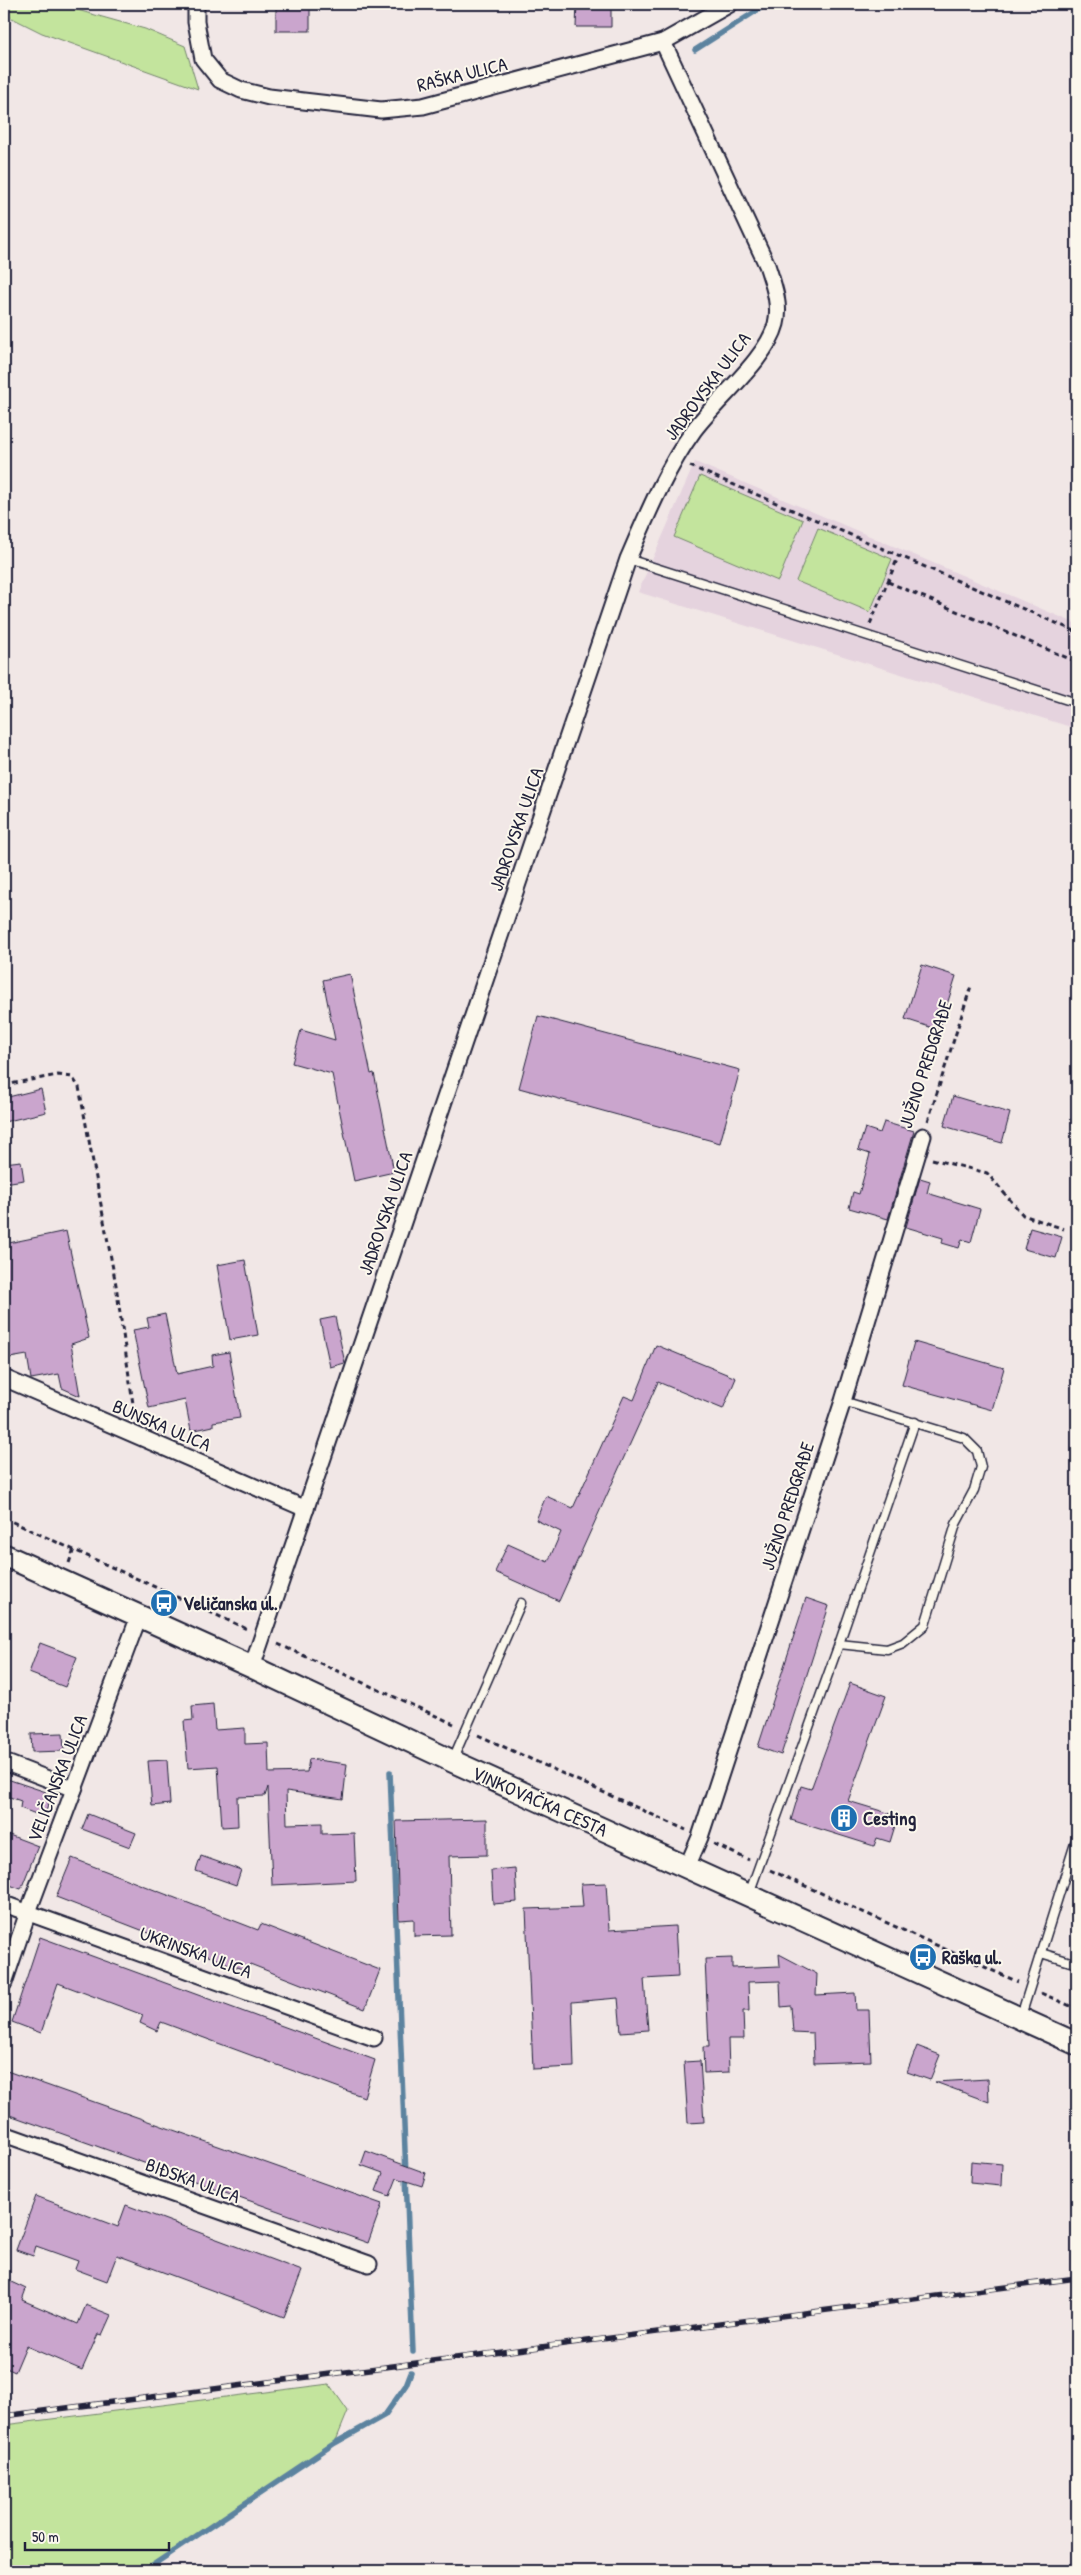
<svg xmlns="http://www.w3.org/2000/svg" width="1081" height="2575" viewBox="0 0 1081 2575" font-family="'Patrick Hand',sans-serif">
	<rect width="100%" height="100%" fill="#f1e7e6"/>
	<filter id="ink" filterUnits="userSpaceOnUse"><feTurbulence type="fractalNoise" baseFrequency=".02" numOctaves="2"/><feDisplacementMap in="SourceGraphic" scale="10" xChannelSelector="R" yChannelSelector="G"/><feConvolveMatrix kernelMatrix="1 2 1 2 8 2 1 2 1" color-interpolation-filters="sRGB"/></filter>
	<g filter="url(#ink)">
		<path fill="#e5d3de" d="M695,462L1077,624V729L638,592Z"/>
		<g fill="#c3e49d" stroke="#72836c">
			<path d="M4,4H56L145,29L185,46L198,89L42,33L4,14Z"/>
			<path d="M700,476L803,520L778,581L674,537Z"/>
			<path d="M818,528L892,559L870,612L796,581Z"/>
			<path d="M329,2384L348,2411L335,2443L144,2571H4V2425Z"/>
		</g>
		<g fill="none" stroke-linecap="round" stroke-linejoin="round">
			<g stroke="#5c839f" stroke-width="5.5">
				<path d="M695,50L767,4"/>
				<path d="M390,1772L413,2352"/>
				<path d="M144,2571L335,2443L385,2415L406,2385L411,2372"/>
			</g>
		</g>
		<g fill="#caa5cd" stroke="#22223b">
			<rect x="276" y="4" width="34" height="27"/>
			<path d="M577,4H611V27H576Z"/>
			<path d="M922,965L956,976L939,1030L905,1019Z"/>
			<path d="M350,974L371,1074L374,1073L394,1172L354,1181L332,1074L292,1063L301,1030L335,1040L323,980Z"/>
			<path d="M538,1016L740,1070L720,1143L519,1088Z"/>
			<path d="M41,1089L46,1112L4,1122V1098Z"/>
			<path d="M953,1096L1010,1113L1002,1143L944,1126Z"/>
			<path d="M884,1122L914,1131L888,1219L849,1208L853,1192L859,1194L870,1154L858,1150L865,1128L880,1133Z"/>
			<path d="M21,1161L24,1180L4,1183V1163Z"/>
			<path d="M920,1178L930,1181L927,1193L980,1209L971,1242L962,1239L959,1248L942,1243L943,1238L906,1227Z"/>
			<path d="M1030,1228L1062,1237L1056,1258L1024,1249Z"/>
			<path d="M66,1231L89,1338L71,1344L80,1396L62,1388L59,1374L31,1379L27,1355L4,1359V1244Z"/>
			<path d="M245,1260L258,1335L230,1340L217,1265Z"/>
			<path d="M165,1314L177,1374L213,1366L212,1355L229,1352L240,1418L213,1422V1426L191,1431L185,1400L149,1408L133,1330L149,1327L147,1318Z"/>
			<path d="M335,1317L345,1363L330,1367L320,1320Z"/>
			<path d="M914,1342L1004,1368L992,1410L902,1385Z"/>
			<path d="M656,1345L736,1378L723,1409L658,1382L559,1601L495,1572L508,1544L548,1562L561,1532L536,1520L546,1496L573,1508L624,1396L634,1400Z"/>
			<path d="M806,1598L829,1606L781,1755L758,1747Z"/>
			<path d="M40,1643L77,1657L65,1687L29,1673Z"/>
			<path d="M850,1683L886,1696L848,1801L898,1816L890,1842L877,1838L874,1846L791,1820L801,1786L811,1789Z"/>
			<path d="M213,1704L215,1730L245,1728V1744L268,1743L269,1773L307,1772L309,1759L347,1764L343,1799L286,1791L287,1824L322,1823V1834L354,1833L356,1881L272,1885L268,1787L265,1796L237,1797L238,1826L222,1827L218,1766L188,1768L184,1721L193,1720L192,1706Z"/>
			<path d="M63,1733L64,1751L32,1752L31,1734Z"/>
			<path d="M167,1760L170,1804L152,1806L148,1761Z"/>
			<path d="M4,1778L52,1794L44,1817L20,1808L21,1801L4,1795Z"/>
			<path d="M88,1814L136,1833L130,1847L82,1829Z"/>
			<path d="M487,1819V1855L449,1856L451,1935L414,1936V1919L399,1920L396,1821Z"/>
			<path d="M4,1833L38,1846L21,1889L4,1883Z"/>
			<path d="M201,1856L241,1870L236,1885L196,1871Z"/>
			<path d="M72,1858L258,1930L261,1924L380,1970L365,2009L250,1964L247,1971L56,1897Z"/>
			<path d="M515,1868L517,1902L493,1904L491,1870Z"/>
			<path d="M606,1883L609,1930L675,1926L678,1977L644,1979L648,2030L621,2032L618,1998L572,2002L574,2067L533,2069L526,1909L583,1907L581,1884Z"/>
			<path d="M40,1937L375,2060L364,2097L161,2022L157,2031L140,2023L143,2015L58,1983L41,2033L12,2022Z"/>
			<path d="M779,1954L817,1974L816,1995L855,1993L856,2010H869L871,2061L814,2063L813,2033L793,2032L791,2006L781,2007L780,1981L748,1982L749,2011H743L744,2039H728L729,2072L704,2073L703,2047H709L705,1959L732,1958V1968L780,1966Z"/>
			<path d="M917,2046L940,2055L930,2080L907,2072Z"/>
			<path d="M700,2061L704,2122L688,2123L684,2062Z"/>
			<path d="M4,2070L382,2204L368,2243L4,2113Z"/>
			<path d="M988,2079L989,2102L935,2082Z"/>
			<path d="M366,2151L426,2173L422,2186L397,2178L390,2196L376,2191L383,2173L361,2165Z"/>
			<path d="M971,2161L1002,2164L1001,2186L970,2183Z"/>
			<path d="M36,2196L118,2227L126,2205L302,2271L284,2317L117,2255L107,2281L75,2269L78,2261L36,2246L33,2256L16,2250Z"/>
			<path d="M9,2281L26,2289L22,2300L78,2324L86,2305L111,2315L102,2335L98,2334L82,2370L26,2346L15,2372L4,2367V2293Z"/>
		</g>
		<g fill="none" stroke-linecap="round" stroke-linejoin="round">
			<g stroke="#22223b" stroke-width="11">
				<g id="service">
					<path d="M628,559L1077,703"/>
					<path d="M839,1644L887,1649L903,1643L925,1625L956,1524L974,1490L981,1467L977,1451L964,1438L843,1401"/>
					<path d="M453,1759L521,1603"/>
					<path d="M749,1894L839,1644L915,1422"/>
					<path d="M1041,1953L1077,1964"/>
					<path d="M1021,2016L1077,1837"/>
				</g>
			</g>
			<g stroke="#22223b" stroke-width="19">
				<g id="minor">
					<path d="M196,4V22L203,59L220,80L241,90L269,97L381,110L423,106L663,42L730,4"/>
					<path d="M4,1378L306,1509"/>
					<path d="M252,1667L628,559C647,515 666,469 694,430C716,400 767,359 776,324C781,304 773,284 767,265L663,42"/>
					<path d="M4,1762L74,1789"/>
					<path d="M687,1867L700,1837L843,1401L923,1136"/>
					<path d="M4,1904L374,2038"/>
					<path d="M4,1983L28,1912L139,1616"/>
					<path d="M4,2134L369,2264"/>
				</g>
			</g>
			<g stroke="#22223b" stroke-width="25">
				<path id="secondary" d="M4,1555L252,1667L452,1761L1077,2044"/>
			</g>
			<g stroke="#22223b" stroke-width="3" stroke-dasharray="5 4" stroke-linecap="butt">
				<path d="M690,466L1077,632"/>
				<path d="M888,582L1077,662"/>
				<path d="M870,624L899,555"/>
				<path d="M4,1085L58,1075L72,1077L79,1087L116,1285L135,1418"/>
				<path d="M928,1121L971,986"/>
				<path d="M932,1159L987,1173L1023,1215L1064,1229"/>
				<path d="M4,1518L247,1629"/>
				<path d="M69,1563L74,1549"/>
				<path d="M278,1644L454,1724"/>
				<path d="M478,1735L686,1830"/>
				<path d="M714,1844L749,1860"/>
				<path d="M770,1870L1018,1982"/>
				<path d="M1041,1993L1077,2009"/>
				<path d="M4,2377L5,2378"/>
			</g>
			<use href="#service" stroke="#fbf7ec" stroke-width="8"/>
			<use href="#minor" stroke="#fbf7ec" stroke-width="15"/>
			<use href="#secondary" stroke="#fbf7ec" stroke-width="21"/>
			<g stroke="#22223b" stroke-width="5.5">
				<path id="rail" d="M4,2416L1077,2278"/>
			</g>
			<use href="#rail" stroke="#fbf7ec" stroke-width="4" stroke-dasharray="11" stroke-linecap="butt"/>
		</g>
	</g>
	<defs>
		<g id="bus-disc" transform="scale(1.4375)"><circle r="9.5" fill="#1f6fb2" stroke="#fbf7ec"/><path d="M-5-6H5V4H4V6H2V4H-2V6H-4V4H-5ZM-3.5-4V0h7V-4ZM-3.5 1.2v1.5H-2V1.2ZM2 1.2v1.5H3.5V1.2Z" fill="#fff"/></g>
		<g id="building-disc" transform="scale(1.4375)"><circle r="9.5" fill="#1f6fb2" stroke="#fbf7ec"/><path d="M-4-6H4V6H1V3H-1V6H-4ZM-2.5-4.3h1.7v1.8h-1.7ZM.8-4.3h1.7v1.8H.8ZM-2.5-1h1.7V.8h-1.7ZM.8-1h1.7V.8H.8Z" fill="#fff"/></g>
	</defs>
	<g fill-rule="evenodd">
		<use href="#bus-disc" x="164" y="1603"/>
		<use href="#building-disc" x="844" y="1818"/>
		<use href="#bus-disc" x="923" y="1957"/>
	</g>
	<g text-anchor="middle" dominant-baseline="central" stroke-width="4" stroke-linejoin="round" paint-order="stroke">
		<g font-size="19" fill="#22223b" stroke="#fbf7ec">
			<text transform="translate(462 74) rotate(-14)">RAŠKA ULICA</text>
			<text transform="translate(707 386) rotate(-53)">JADROVSKA ULICA</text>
			<text transform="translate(516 829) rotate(-71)">JADROVSKA ULICA</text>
			<text transform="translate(925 1064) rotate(-72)">JUŽNO PREDGRAĐE</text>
			<text transform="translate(385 1213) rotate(-71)">JADROVSKA ULICA</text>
			<text transform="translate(162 1425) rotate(23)">BUNSKA ULICA</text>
			<text transform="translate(787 1506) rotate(-72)">JUŽNO PREDGRAĐE</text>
			<text transform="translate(57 1778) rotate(-69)">VELIČANSKA ULICA</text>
			<text transform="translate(540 1801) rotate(24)">VINKOVAČKA CESTA</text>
			<text transform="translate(196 1952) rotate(20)">UKRINSKA ULICA</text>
			<text transform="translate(193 2180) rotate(20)">BIĐSKA ULICA</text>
		</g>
		<g font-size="19" font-weight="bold" fill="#22223b" stroke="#fbf7ec" text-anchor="start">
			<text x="183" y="1603">Veličanska ul.</text>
			<text x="863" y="1818">Cesting</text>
			<text x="942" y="1957">Raška ul.</text>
		</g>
	</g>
	<rect width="1081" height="2575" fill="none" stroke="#fbf7ec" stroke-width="20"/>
	<rect x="10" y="10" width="1061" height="2555" fill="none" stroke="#22223b" stroke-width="2" filter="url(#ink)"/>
	<path d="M25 2542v8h144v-8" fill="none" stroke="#22223b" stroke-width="2.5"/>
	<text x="32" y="2542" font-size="15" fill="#22223b" stroke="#fbf7ec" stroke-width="4" paint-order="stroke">50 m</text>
</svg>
